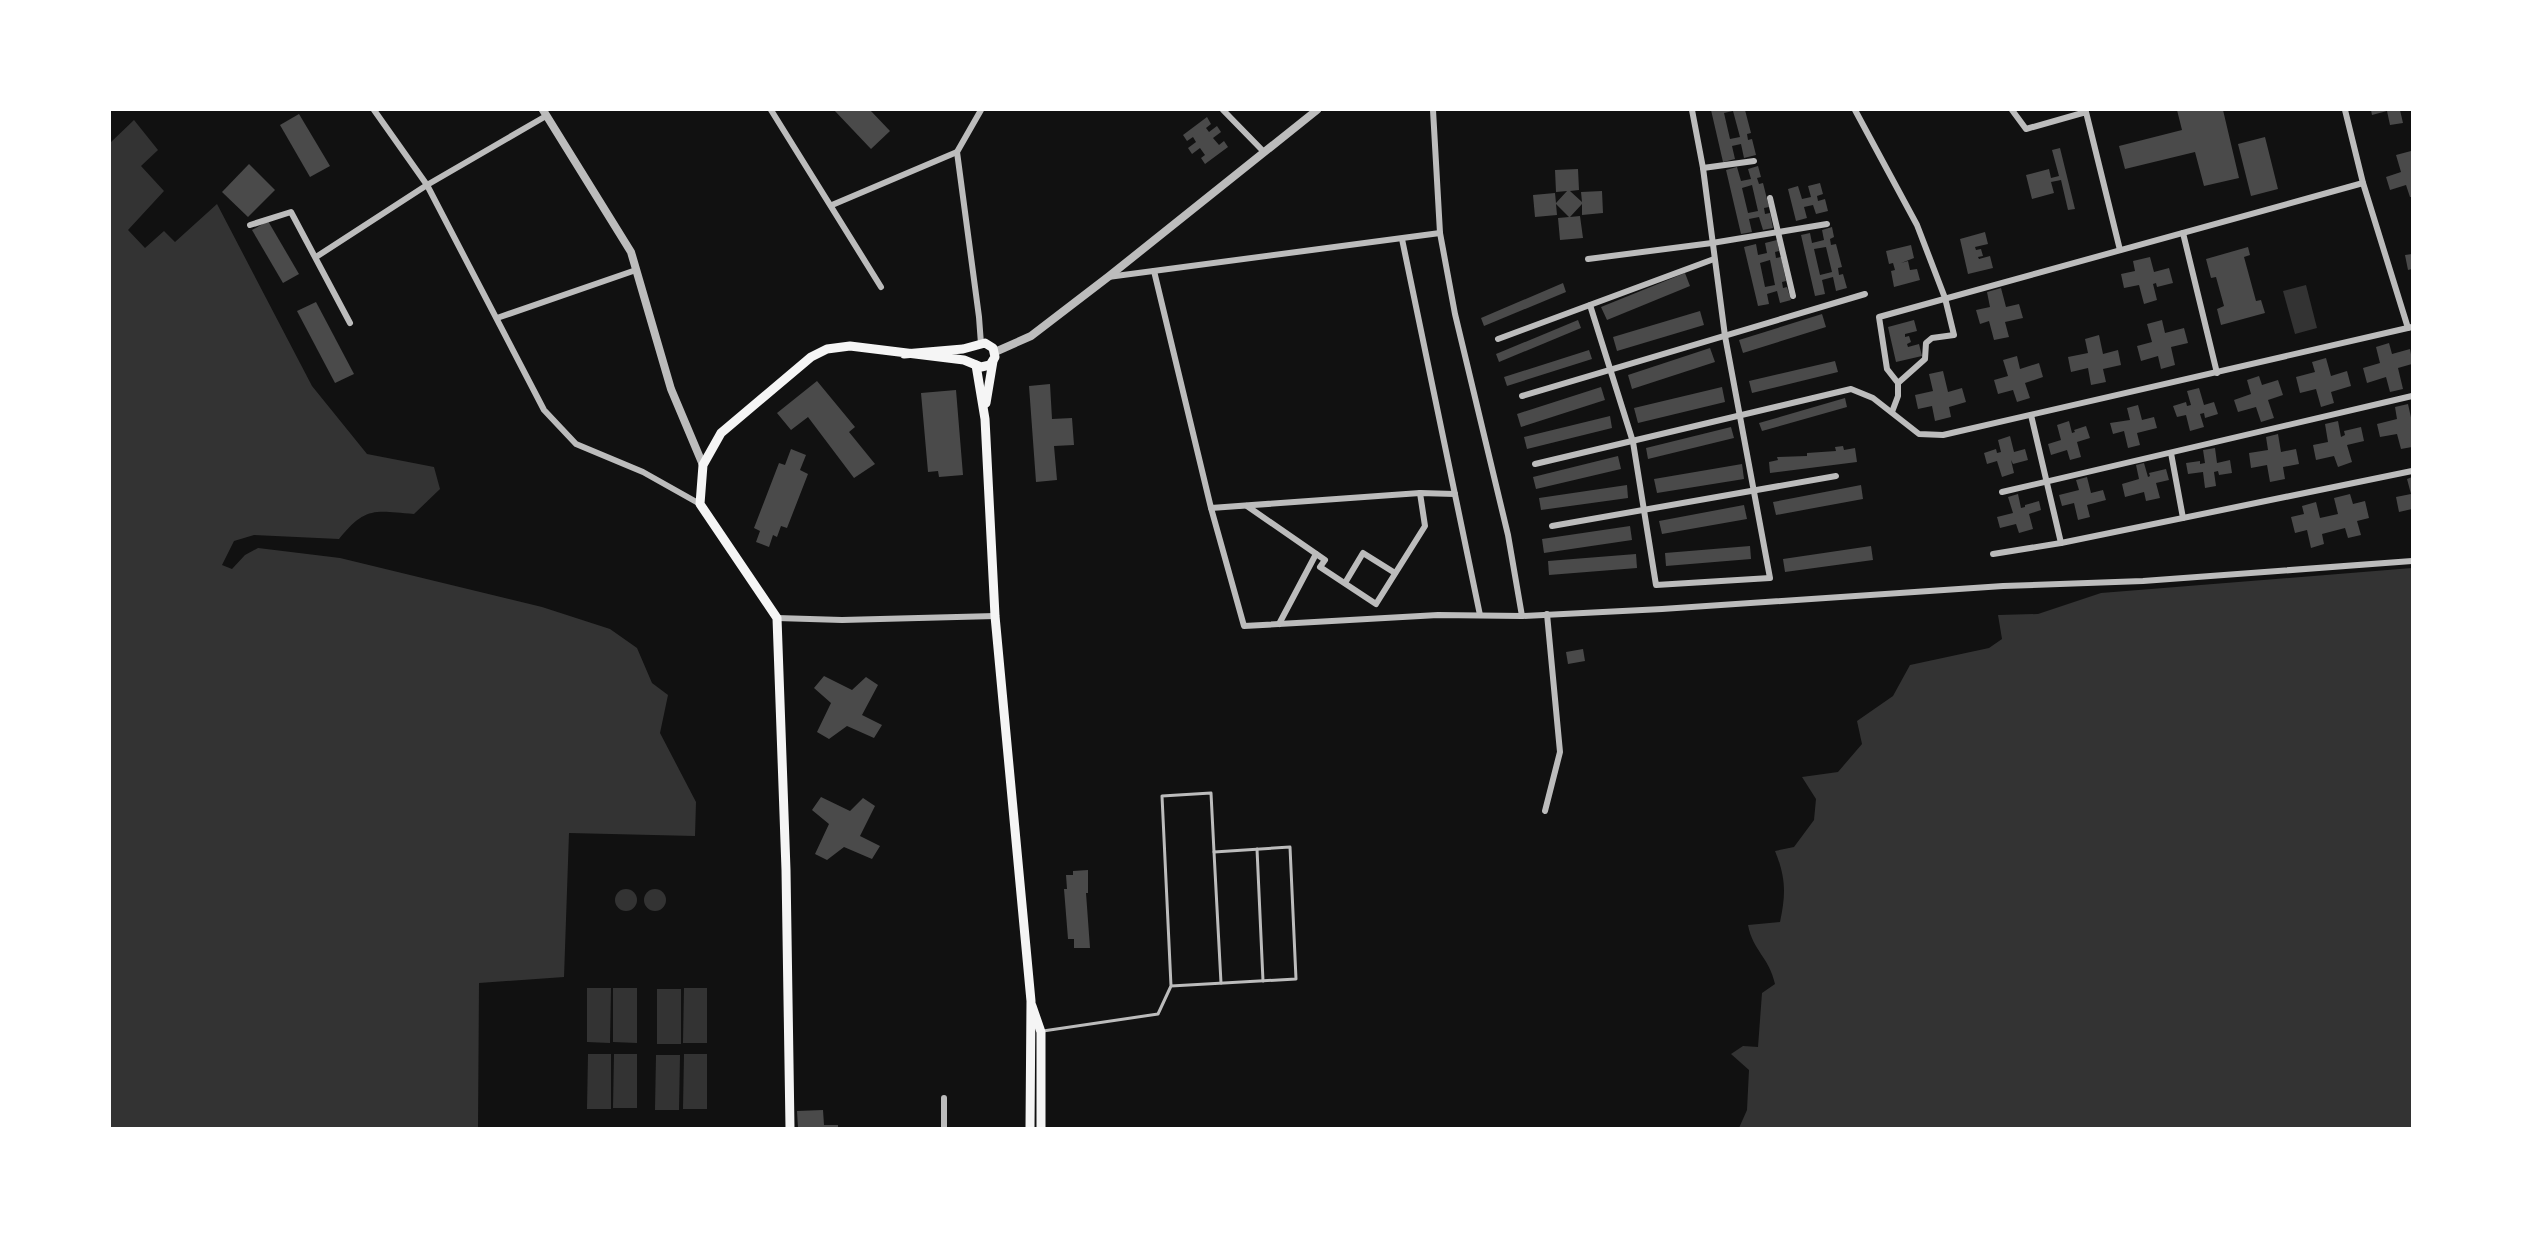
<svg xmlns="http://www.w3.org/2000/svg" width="2522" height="1238" viewBox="0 0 2522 1238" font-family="'PT Sans Narrow',sans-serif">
	<rect width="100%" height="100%" fill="#111"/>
	<g fill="#333">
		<path d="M134,120L158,150L141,166L164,191L128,230L145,248L164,231L175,242L217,204L312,386L367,454L434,467L440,489L414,514C374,511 366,506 339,539L254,535L234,541L222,565L232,569L245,555L258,548L340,558L542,607L610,629L637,648L652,683L668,695L660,733L696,802L695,836L569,833L564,977L479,983L478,1128H110V143Z"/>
		<path d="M2306,285L2317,328L2295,334L2283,291Z"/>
		<path d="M2412,568V1128H1739L1747,1110L1749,1070L1731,1054L1743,1046L1758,1047L1762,993L1775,984C1769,957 1753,951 1748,925L1780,922C1786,894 1786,878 1775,851L1794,847L1814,820L1816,799L1802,777L1838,772L1862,744L1857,721L1893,696L1910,665L1989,648L2002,639L1998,615L2038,614L2101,593Z"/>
		<circle cx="626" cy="900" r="11"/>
		<circle cx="655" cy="900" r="11"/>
		<path d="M587,988H611L610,1043L587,1042Z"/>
		<path d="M613,988H637V1043L613,1042Z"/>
		<path d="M684,988H707V1043H683Z"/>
		<rect x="657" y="989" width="24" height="55"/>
		<path d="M588,1054H611V1109H587Z"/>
		<path d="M614,1054H637V1108H613Z"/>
		<path d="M684,1054H707V1109H683Z"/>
		<path d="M656,1055H680L679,1110H655Z"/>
	</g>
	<g fill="#4a4a4a" fill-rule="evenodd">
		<path d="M834,110H870L890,131L871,149Z"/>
		<path d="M1711,110H1745L1751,133L1747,134L1748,140L1752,139L1756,155L1744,158L1741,144L1732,146L1735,159L1723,162ZM1733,111L1740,137L1730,139L1724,113Z"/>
		<path d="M2177,110H2223L2239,178L2204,186L2195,152L2125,169L2119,146L2182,130Z"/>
		<path d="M2371,110H2400L2403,123L2390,125L2387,111L2372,115Z"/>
		<path d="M299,114L330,166L310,177L280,125Z"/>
		<path d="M1207,117L1211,124L1206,128L1209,132L1217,126L1221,132L1213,138L1219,145L1224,141L1228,147L1205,164L1201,158L1205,155L1200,148L1192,154L1188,148L1196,142L1193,137L1187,141L1183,135Z"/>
		<path d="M2265,137L2278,189L2251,196L2238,144Z"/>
		<path d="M2060,148L2075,209L2068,210L2061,180L2051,182L2054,193L2032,199L2026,175L2049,169L2051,178L2059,176L2052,150Z"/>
		<path d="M2411,151L2412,197H2410L2406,185L2390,190L2386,177L2401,172L2396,155Z"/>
		<path d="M249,164L275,190L248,217L222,192Z"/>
		<path d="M1758,166L1761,177L1757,178L1759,184L1763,183L1769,207L1764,208L1765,214L1770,213L1773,228L1763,230L1759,217L1749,219L1752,232L1741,234L1726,170L1737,167L1741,181L1751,179L1748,169ZM1752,185L1758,211L1748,213L1742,188Z"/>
		<path d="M1578,169L1579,190L1570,191L1582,202L1581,192L1602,191L1603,213L1582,215V204L1570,217L1580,216L1583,238L1560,240L1558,218L1569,217L1556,204L1557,215L1535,217L1533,195L1555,193L1556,203L1567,191L1556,192L1555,170Z"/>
		<path d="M1820,183L1823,194L1817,196L1818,201L1825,199L1828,211L1816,214L1813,205L1804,207L1807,218L1796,221L1788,189L1798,186L1802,199L1811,197L1808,186Z"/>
		<path d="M268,221L299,274L283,283L252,230Z"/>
		<path d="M1832,227L1834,237L1830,239L1831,245L1836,244L1842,267L1838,268L1839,275L1843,274L1847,288L1836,291L1833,277L1822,280L1825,294L1815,296L1801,235L1810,233L1812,243L1824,240L1822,230ZM1826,247L1832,272L1820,275L1814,249Z"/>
		<path d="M1985,232L1988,244L1975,247L1976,250L1981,249L1983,256L1978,257L1979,259L1990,256L1993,268L1968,274L1960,239Z"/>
		<path d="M1777,240L1779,251L1775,252L1776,258L1781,257L1786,281L1782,282L1783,288L1787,287L1791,300L1780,303L1777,291L1767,294L1769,304L1758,306L1744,247L1756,244L1758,255L1767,253L1765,243ZM1770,260L1775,285L1765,287L1760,263Z"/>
		<path d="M1911,245L1914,258L1901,263L1908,261L1910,270L1917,269L1920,280L1894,287L1891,271L1895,270L1893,263L1889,264L1886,251Z"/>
		<path d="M2248,247L2250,255L2244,257L2256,301L2261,300L2265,313L2221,325L2217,309L2224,306L2216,277L2211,278L2206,259Z"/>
		<path d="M2412,254V269L2408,270L2405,255Z"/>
		<path d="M2150,257L2154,272L2169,268L2173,283L2157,287L2156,283L2153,284L2157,300L2144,304L2139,285L2124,288L2121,274L2135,271L2133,261Z"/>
		<path d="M1685,273L1690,286L1607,320L1601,307Z"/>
		<path d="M1563,283L1566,292L1484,326L1481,318Z"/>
		<path d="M2001,288L2006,307L2019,304L2023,318L2005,322L2009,337L1994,340L1989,321L1980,324L1976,310L1990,307L1987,292Z"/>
		<path d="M316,302L354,374L335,383L297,311Z"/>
		<path d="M1700,311L1704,325L1617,351L1613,337Z"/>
		<path d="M1822,314L1826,327L1743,353L1739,340Z"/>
		<path d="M1578,320L1581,328L1499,362L1496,354Z"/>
		<path d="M1914,320L1917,331L1905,334V337L1909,336L1911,342L1907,344L1908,347L1919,344L1922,356L1896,362L1888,327Z"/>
		<path d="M2162,320L2165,333L2184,328L2188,343L2171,347L2175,365L2161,369L2158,356L2141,361L2137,346L2152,342L2147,324Z"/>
		<path d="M2099,335L2103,354L2118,350L2121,365L2103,369L2106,382L2091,385L2088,368L2071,372L2068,357L2088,353L2085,339Z"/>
		<path d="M2389,343L2392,354L2410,349L2412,360V364L2398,368L2403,389L2390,392L2386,377L2367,383L2363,368L2380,363L2376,347Z"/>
		<path d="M1710,348L1715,362L1632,389L1628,375Z"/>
		<path d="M1589,350L1592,359L1507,386L1504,377Z"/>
		<path d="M2017,356L2020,369L2039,363L2043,377L2025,383L2030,398L2017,402L2013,390L1998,394L1994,380L2008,376L2003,360Z"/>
		<path d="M2326,358L2331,376L2347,371L2351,386L2331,392L2334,403L2321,407L2316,389L2300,393L2296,377L2315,372L2312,362Z"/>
		<path d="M1835,361L1838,372L1752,393L1749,381Z"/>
		<path d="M1943,371L1948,392L1962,388L1966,402L1949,407L1951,417L1935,421L1932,406L1918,409L1915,395L1933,391L1929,374Z"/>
		<path d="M2259,376L2262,385L2278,380L2283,395L2268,400L2274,418L2261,422L2256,407L2238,412L2234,400L2251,394L2247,380Z"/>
		<path d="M817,381L855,427L849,432L875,464L854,478L808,417L791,430L777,413Z"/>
		<path d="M1050,384L1052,419L1072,418L1074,445L1054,446L1057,480L1036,482L1029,386Z"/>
		<path d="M1601,387L1605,400L1521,427L1517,414Z"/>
		<path d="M1722,387L1725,402L1638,423L1634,408Z"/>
		<path d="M2199,388L2204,405L2214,402L2218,414L2205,418L2204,413L2200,414L2204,427L2190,431L2186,415L2177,417L2173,406L2186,402L2187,406L2191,405L2187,391Z"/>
		<path d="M956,390L963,475L939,477L938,471L928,472L921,393Z"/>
		<path d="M1845,398L1847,407L1762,431L1759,423Z"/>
		<path d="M2408,404L2412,422V447L2401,449L2397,434L2380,437L2377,424L2397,419L2395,407Z"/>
		<path d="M2138,405L2142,420L2154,417L2157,428L2137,433L2140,445L2128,448L2124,431L2113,434L2110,423L2130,420L2127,408Z"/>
		<path d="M1610,416L1612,428L1527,449L1524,437Z"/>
		<path d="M2069,421L2072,433L2075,432L2074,430L2086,426L2090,438L2077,442L2081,457L2070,460L2067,450L2051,455L2048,444L2061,440L2057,425Z"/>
		<path d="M2338,421L2341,437L2345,435L2344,431L2361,427L2364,441L2347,445L2352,462L2338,467L2334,456L2316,460L2313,445L2328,442L2325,424Z"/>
		<path d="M1731,427L1734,438L1648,459L1646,448Z"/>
		<path d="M2278,434L2281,452L2296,449L2299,464L2283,467L2285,479L2270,482L2267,465L2251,468L2249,453L2268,450L2266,437Z"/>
		<path d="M2010,436L2014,452L2025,449L2028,460L2013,464L2011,460L2014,473L2002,477L1997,461L1987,464L1984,453L1996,449L1997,453L2001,452L1998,440Z"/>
		<path d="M1843,446L1844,450L1855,448L1857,462L1770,473L1769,462L1778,460L1777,457L1807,456V453L1836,451L1835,447Z"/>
		<path d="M2215,448L2217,463L2230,460L2232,473L2219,475L2218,471L2214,472L2216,486L2205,488L2203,472L2188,474L2186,463L2200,461V464L2205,463L2203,450Z"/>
		<path d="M791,449L806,455L800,470L808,474L787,528L781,526L777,537L773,535L769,547L756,542L760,531L754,528L779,463L785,465Z"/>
		<path d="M1618,456L1621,469L1536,489L1533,477Z"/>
		<path d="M2144,463L2148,477L2150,476L2149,473L2166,469L2169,480L2156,483L2160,498L2146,501L2144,492L2125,497L2122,484L2139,479L2136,465Z"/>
		<path d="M1742,464L1744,479L1657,493L1654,479Z"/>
		<path d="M2087,477L2091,493L2103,490L2106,500L2087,505L2090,517L2078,520L2074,503L2062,506L2059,495L2079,490L2076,480Z"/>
		<path d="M2412,477V509L2399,512L2396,497L2411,494L2407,479Z"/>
		<path d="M1627,485L1628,498L1541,510L1539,498Z"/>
		<path d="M1861,485L1863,499L1776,515L1773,502Z"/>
		<path d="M2018,494L2021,508L2025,507V505L2039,501L2041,510L2029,514L2033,529L2019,533L2016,524L2000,528L1997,517L2013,513L2008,497Z"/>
		<path d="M2350,494L2353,504L2365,501L2369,518L2357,521L2361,535L2348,538L2345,528L2322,534L2324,544L2311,548L2307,530L2295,533L2291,517L2304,514L2302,506L2316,502L2320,518L2338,514L2334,498Z"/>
		<path d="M1744,505L1747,519L1662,534L1659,521Z"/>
		<path d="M1630,526L1632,540L1544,553L1542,539Z"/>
		<path d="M1750,546L1751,559L1666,566L1665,553Z"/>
		<path d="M1871,546L1873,560L1785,572L1783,559Z"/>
		<path d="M1636,554L1637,568L1549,575L1548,561Z"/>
		<path d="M1583,649L1585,661L1568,664L1566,652Z"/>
		<path d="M824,676L852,690L866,677L878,685L862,715L882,725L874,738L847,726L829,739L817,732L831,703L814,688Z"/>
		<path d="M821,797L850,811L863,798L875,806L860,836L880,846L872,859L844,847L827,860L815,854L829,824L812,810Z"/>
		<path d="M1088,870V893H1086L1090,948H1074V939H1068L1064,889H1067L1066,875H1073V871Z"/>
		<path d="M823,1110L824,1125H838V1128H798L797,1111Z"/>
	</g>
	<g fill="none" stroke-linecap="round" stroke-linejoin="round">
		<g stroke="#bcbcbc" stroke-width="3">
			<path d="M1257,849L1263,981"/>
			<path d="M1214,852L1221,983"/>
			<path d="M1043,1031L1158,1014L1171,986L1162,796L1211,793L1214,852L1290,847L1296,979L1171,986"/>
		</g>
		<g stroke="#bcbcbc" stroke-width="6">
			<path d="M374,110L427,185L544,410L576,444L643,472L700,504"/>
			<path d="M771,110L881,287"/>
			<path d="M981,110L957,152L979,317L981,344"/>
			<path d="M1223,110L1264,152"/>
			<path d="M1433,110L1440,233L1455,314L1508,535L1522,616"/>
			<path d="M1855,110L1917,225L1945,298L1954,335L1932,338L1926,343L1925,359L1898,383V396L1892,412"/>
			<path d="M2012,110L2026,129L2086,112L2120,250"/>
			<path d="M2345,110L2363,183L2408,328"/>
			<path d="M1703,168L1754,161"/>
			<path d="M1770,198L1793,296"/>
			<path d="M832,205L957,152"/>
			<path d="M250,225L291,212L350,323"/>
			<path d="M2183,233L2217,373"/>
			<path d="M1402,239L1480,615"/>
			<path d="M316,257L427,185L546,116"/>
			<path d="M1588,259L1712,243L1827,224"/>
			<path d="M1154,271L1211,508L1420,493L1455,494"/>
			<path d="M1108,277L1440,233"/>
			<path d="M1590,305L1633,442L1656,585L1770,578L1725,336L1703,168L1692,110"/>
			<path d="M497,318L636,270"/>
			<path d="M1498,339L1714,259"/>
			<path d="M1898,383L1887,369L1879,317L2363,183"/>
			<path d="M1522,396L1865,294"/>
			<path d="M2031,415L2061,543"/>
			<path d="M2171,453L2183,518"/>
			<path d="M1535,464L1851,389L1873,398L1919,434L1943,435L2412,327"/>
			<path d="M2002,492L2412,396"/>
			<path d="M1247,506L1325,560L1320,567L1376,604L1425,526L1420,493"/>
			<path d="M1211,508L1244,626L1438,615L1522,616L1662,609L2003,586L2143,581L2412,561"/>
			<path d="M1552,526L1836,476"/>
			<path d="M1993,554L2061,543L2412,471"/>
			<path d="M1345,583L1363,553L1395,573"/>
			<path d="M777,618L842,620L995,616"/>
			<path d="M1279,624L1316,554"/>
			<path d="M1545,811L1560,752L1547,614"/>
			<path d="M944,1098V1128"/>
		</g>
		<g stroke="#bcbcbc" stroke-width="8">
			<path d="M543,110L631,252L671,389L703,465"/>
			<path d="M995,352L1031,336L1108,277L1317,110"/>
		</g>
		<g stroke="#f5f5f5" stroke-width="9">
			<path d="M976,365L985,419L995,616L1031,1001L1030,1128"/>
			<path d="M986,403L993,361"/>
			<path d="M1032,1006L1041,1032V1128"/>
			<path d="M790,1128L786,870L777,618L700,504L703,465L721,433L811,357L827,349L850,346L964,360L981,367L990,365L995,357L993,348L985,343L963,349L904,354"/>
		</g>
	</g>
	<rect width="2522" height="1238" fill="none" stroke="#ffffff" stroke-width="222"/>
</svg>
